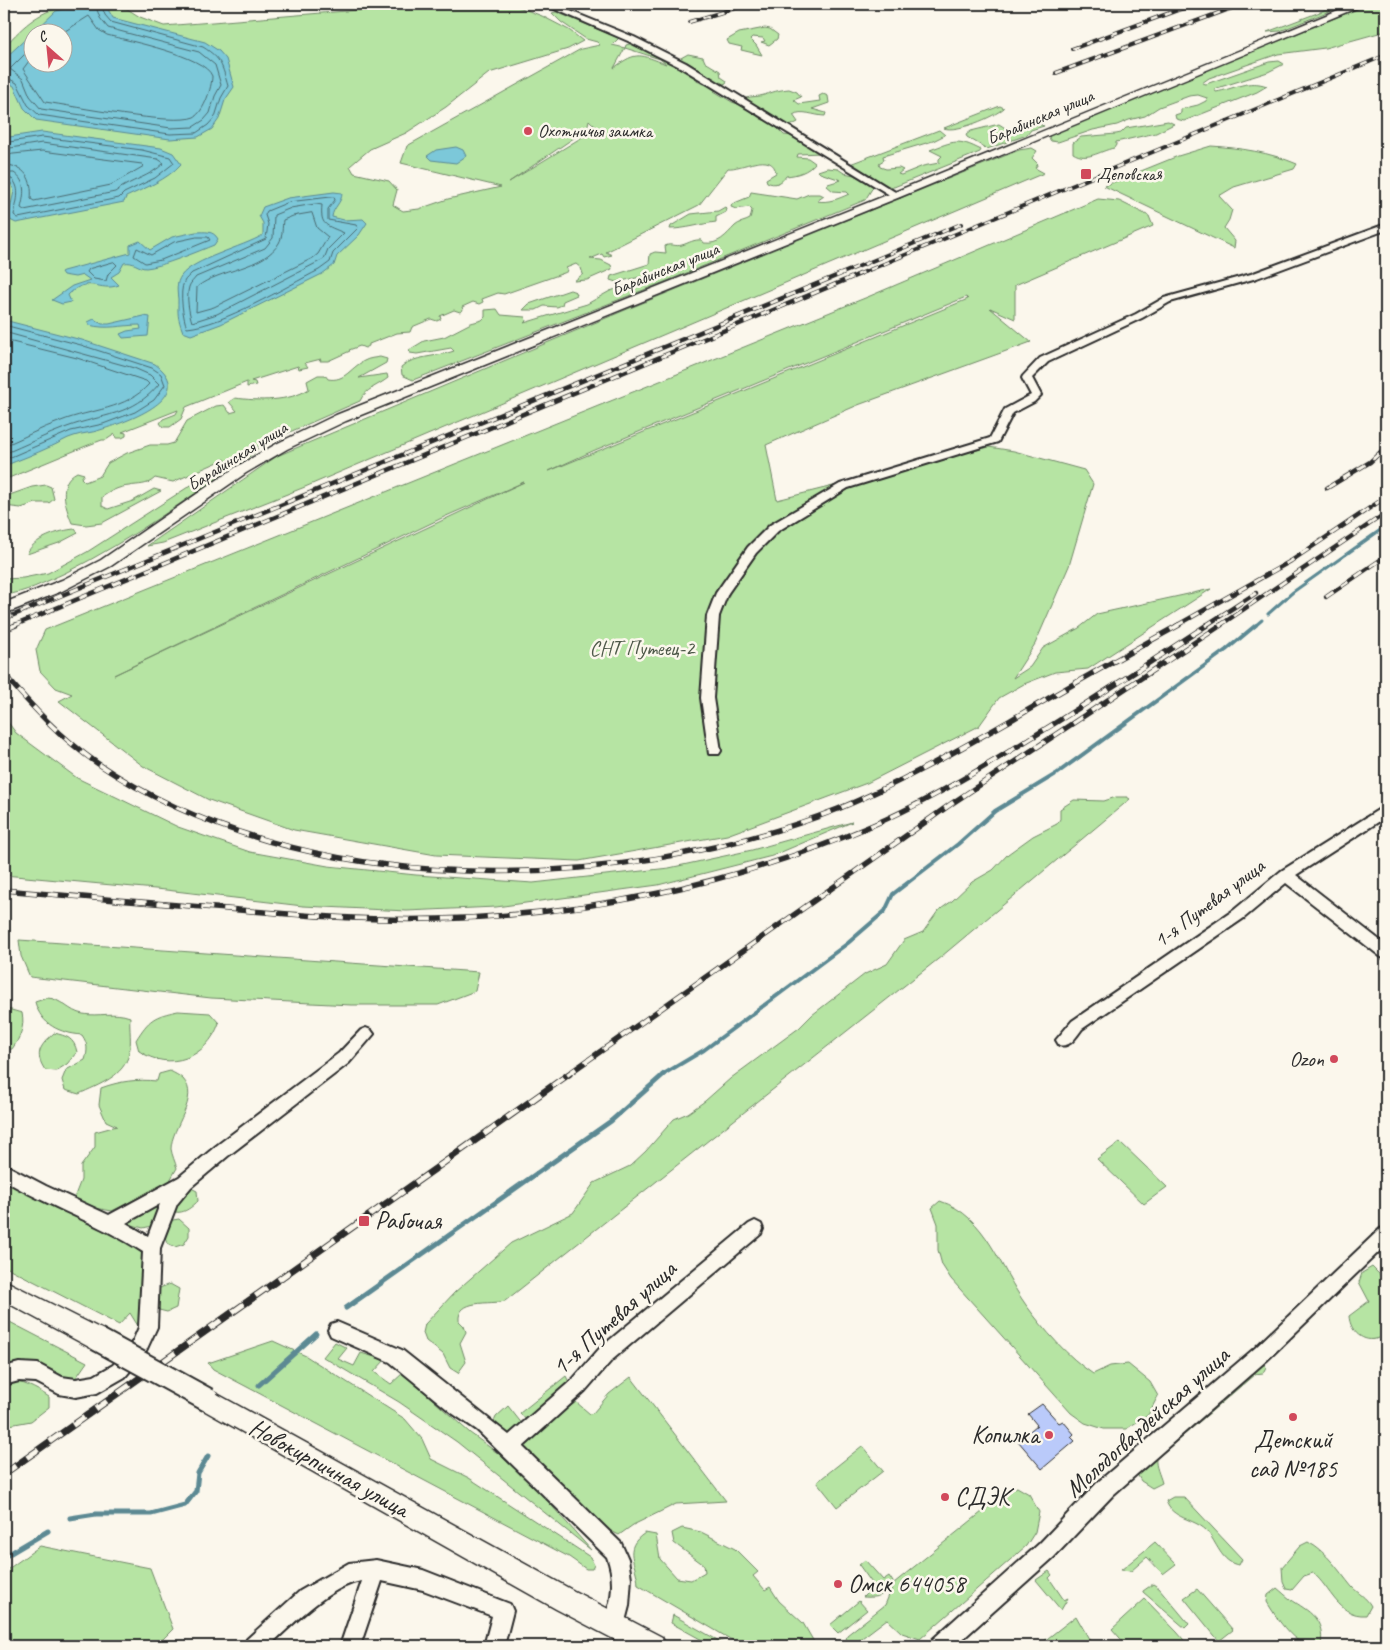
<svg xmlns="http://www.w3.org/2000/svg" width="1390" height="1650" viewBox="0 0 1390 1650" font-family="Caveat,sans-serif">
	<rect width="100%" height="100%" fill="#fbf7ec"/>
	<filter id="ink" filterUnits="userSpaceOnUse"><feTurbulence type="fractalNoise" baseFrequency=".02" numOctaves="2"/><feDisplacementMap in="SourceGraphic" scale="10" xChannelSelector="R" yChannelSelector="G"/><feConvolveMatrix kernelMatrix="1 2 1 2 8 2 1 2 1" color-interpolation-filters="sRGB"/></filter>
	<g filter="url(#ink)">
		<g fill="#b6e4a3" stroke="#708867" fill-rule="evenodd">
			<path d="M72,4L121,5L140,17L164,26L431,4H511L542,16L569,30L583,41L568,49L489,73L446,107L406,133L370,149L350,166L354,173L389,181L397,190L393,205L403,211L419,209L448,199L501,187L401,163L407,146L581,49L600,45L597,42L586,39L561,22L552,13L556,12L619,38L612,45L625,48L614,68C637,50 641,55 666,64L660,59L625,48L626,45L633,43L684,67L699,78L697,81C704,85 709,84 718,90L714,91L732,102L744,106L761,119L772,123L784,135L794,136L821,153L798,154L797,157L808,158L815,163C808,172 797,175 786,176C782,183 774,186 767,182L766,179L776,173C773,150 740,170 728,168L699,205L606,252L612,255L604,257L602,254L590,259L601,260L611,265L612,269L587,280L574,281L583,274L581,268L576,264L566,268L568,271L564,273L504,294L498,293L482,299L483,302L479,304L473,302L462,307L463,310L460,312L454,310L440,316L441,319L437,321L431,319L412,327L410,332L397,333L369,344V346L365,348L360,346L349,350L350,351L328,361H320L321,359L305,363L308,367L299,369L298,366L251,381L255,382L256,385L247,387V382L186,407L181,419L170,427H163L160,423L163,419L176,414L178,410L122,432L126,433V436L122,438H116L115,434L106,440H102L86,446L4,480V47C26,23 39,11 72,4ZM32,32H62V62H32ZM589,120L597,128L509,182L587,129Z"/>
			<path d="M1335,4H1347L1280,31L1267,32L1320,12Z"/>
			<path d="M1369,4H1386V31L1325,48L1278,54L1209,78L1202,83L1206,84L1269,62L1279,61L1284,64L1268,72L1214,89L1216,92C1234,89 1248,79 1267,86L1257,92L1184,121L1176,119L1175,115L1181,113V109L1198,105L1206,101L1207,98L1198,95L1189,96L1159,107L1145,116L1129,120L1117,125L1093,130L1058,142L1051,141L1049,138L1050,135L1073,125Z"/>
			<path d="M765,28L770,29L778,35L777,39L769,45L761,42L765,41L763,38L752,37L750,39L756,45L762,55L741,50L742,47L729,44L727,40L739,33Z"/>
			<path d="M688,54L703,57L705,62L720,71L721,77L727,81L726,83L721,85L679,59Z"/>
			<path d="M789,89L797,92L801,97L794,100L799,104L820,101L819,96L823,94L828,96L829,103L812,109L826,113L825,116C815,116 801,109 793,115L798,122L790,126L747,100L746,98C752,96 758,97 764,95C773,92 778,90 789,89Z"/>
			<path d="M1000,106L1004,108C994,117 956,133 944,128Z"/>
			<path d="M1168,121L1174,124L1156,133L1116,142V145L1114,148C1099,151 1087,162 1073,153V143L1081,137L1116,134L1121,133L1126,128Z"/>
			<path d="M999,124L1010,131H1017L1023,125L1039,124L1044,126L1031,130L1027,135L987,149L967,137L966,135L971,131Z"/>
			<path d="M939,130L945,135L933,141L883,156L884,160L879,163L880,167L886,169L899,168L903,170L898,174L901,175L923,166L939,163V159L942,156L930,150C954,141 958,138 981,150L980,152L894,187L886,186L850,164Z"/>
			<path d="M1211,146C1241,148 1269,152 1297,164L1294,169L1234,187L1219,196L1232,210L1229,220L1224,228L1235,241L1234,248L1104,186L1178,156Z"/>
			<path d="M1032,148L1037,151L1032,158L1038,164L1035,168L1044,173L305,487L163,543L147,546L277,456L630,308L1019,150Z"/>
			<path d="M827,168L838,169L844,173L854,175L872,184L873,187L865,200L672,279L413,380L402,375L401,367C412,356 438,357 454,351L451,348L417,354L410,353L409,350L424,341L444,337L471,323L482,320L485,317V310L497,309L501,315L525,317L526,321L524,323L587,304L610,291L642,281L641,277L616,282L610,280L611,276L649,264L650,254L655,252L666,253L665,246C671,243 675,247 682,245C689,243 694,239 702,240L704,243C719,245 726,235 735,226C739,222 745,222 750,219L752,210L749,207L736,209L731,207L732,204L749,197L751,192L797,199L809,194H820L824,196L817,201C828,203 838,199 849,194L847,192L833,191L827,186L828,184L841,180L820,173L818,171Z"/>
			<path d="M1098,199L1119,201L1149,216L1153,226L1015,285V319L990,308L1031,342L858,405L766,445L777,500L989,447L1014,451L1084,470L1093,484L1069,566L1035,644L1013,678L1030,667L1043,648L1079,628L1097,614L1211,589L1088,669L1055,672L1024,684L999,698L979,726L867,783L727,835L579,861L436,855L294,830L209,800L143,766L59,701L72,694L56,688L40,671L36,650L45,630L870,296ZM966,297L968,299L549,471L595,450ZM524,482L114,675L444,517Z"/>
			<path d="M725,207L727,209L726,212L716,217V222C700,224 686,229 670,229L671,226L691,214L718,211Z"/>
			<path d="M570,290L576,292L577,295L563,301L562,305L557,307L544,306L536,310H523L529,304Z"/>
			<path d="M380,357L387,359L386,363L359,378L387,374L388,378C378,386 365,389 360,401L258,446L256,452C193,494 132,540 65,573C45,582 25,593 4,595V579L23,578L48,573L87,552L227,462L225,459L173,482L155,478C147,486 139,484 129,486C118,487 111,491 102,497V506L108,509L133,501L154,489L161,491L102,523L86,525L72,523C65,506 57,482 77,472L84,474L81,478L85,482L100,476L108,463L127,453L150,445H167L174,443L187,421L216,406L224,405L230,413L237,411L229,402L235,398C258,401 289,402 309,389L307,381L318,375H325L328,379C345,382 350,368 364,361C369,358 375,358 380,357Z"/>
			<path d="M46,485L51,487L54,499L49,503H36L21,508L4,506V497L32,487Z"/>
			<path d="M75,529L78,533L59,543L27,554C32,539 60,530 75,529Z"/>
			<path d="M4,717L16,733L77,778L178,827L250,852L328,866L416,875L533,883L669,868L752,850L852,822L772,856L658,885L496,907L407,911L303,906L166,890L4,875Z"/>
			<path d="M1116,797H1127L1130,799L942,956L505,1301C490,1305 457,1298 459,1321L464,1326L466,1332L460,1343L466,1362L458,1373L450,1368L443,1354L426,1341L423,1333L425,1324L455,1292L511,1243L573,1213L594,1183L630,1166L646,1151L674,1119L688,1113L705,1101L731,1078L799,1028L812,1015L865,974L887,964L904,940L923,932L938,911L952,901L972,882L993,870L1008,854L1033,836L1057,824L1060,819V809L1074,800L1104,801Z"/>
			<path d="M19,940L479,972L475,991L438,1005H351L211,998L30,977L21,956Z"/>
			<path d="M47,998C61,998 69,1012 83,1014C99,1017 114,1011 130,1017C129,1029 132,1042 129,1053C125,1076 98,1085 79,1094L65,1090L62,1080L66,1070L85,1060C88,1050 88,1044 82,1035C60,1033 41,1025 35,1002Z"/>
			<path d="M4,1008L22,1013C25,1026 20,1038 12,1049L4,1050Z"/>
			<path d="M178,1011L210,1013L219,1023C207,1058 170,1072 139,1051L136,1040C149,1019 154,1016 178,1011Z"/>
			<path d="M54,1033C67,1036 74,1038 77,1052L67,1064L56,1071L45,1070C34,1053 40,1046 54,1033Z"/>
			<path d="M170,1071C174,1073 180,1076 183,1079C201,1098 171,1127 171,1149C172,1155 175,1162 177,1168L169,1182L112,1211L90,1207L74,1198L81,1180V1166L95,1147V1132L117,1126L106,1121L99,1105L101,1088C120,1081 137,1079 157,1081L159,1074Z"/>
			<path d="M1120,1142L1167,1187L1144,1204L1097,1159Z"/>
			<path d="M4,1180L117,1233L146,1253L142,1291L139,1302L140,1310L138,1326L130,1313L119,1325L4,1266Z"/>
			<path d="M189,1187L197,1191L198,1201C190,1209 181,1216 170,1210Z"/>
			<path d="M940,1201C987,1216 1000,1269 1026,1305C1045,1331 1067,1356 1093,1374L1110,1366L1128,1364L1150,1382L1158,1396L1148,1415L1126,1429H1104L1085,1423L1071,1413L951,1279L942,1265L938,1250V1224L932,1208Z"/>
			<path d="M152,1205L158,1207V1215L152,1226L143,1228L129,1224L131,1217Z"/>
			<path d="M179,1219L189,1228V1236L184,1244L175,1247L167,1243L163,1234L167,1221Z"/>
			<path d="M1372,1267L1386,1281V1345L1379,1338C1363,1344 1350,1331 1349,1316L1369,1301L1359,1282L1362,1273Z"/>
			<path d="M170,1284L179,1289L176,1308L167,1312L159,1310L155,1299L157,1289Z"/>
			<path d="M4,1319L87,1362L71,1385L25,1370L4,1371Z"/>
			<path d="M273,1341L306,1356L405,1419L422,1439L431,1459L469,1478L590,1557L594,1565L592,1569H586L569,1557L213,1369L208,1363Z"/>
			<path d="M335,1342L347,1348L338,1359L354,1366L361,1353L385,1360L374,1372L391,1384L403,1373L470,1433L499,1454L537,1489L591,1550L457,1442L399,1402L323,1357Z"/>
			<path d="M1262,1362L1266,1367L1263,1373L1255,1374L1156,1459C1155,1466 1160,1475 1162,1483L1152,1488L1141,1481L1137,1474Z"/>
			<path d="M566,1376L570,1384L528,1422L520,1413Z"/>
			<path d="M631,1377L726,1501L676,1504L633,1525L619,1535L599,1525L524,1452L523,1446L528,1438L576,1402L590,1414L593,1413L609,1394Z"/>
			<path d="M6,1380C24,1382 34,1387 49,1397V1407L31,1421L4,1426V1381Z"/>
			<path d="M508,1406L523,1425L506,1436L493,1424L496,1417Z"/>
			<path d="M862,1446L883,1471L837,1507L817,1482Z"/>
			<path d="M1017,1487L1029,1494L1039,1512L1035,1532L1026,1546L920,1639L902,1633L887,1619L854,1644L850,1645L846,1640L847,1635L885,1605L894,1583L1008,1491Z"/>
			<path d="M1173,1497H1184L1242,1559L1239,1565C1221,1563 1217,1542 1206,1530C1193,1518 1172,1519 1166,1501Z"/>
			<path d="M682,1528L701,1532L735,1549L758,1572L753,1576L765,1590L770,1587L779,1601L803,1623L814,1642L819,1646H742L638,1585C637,1562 621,1549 645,1533L656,1535L660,1559L677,1578L691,1580L705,1572L704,1565L674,1543L672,1533Z"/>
			<path d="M1155,1542L1176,1564L1163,1574L1147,1557L1131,1571L1121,1570Z"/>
			<path d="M1308,1542C1328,1553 1338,1570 1352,1587C1359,1594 1366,1597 1371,1606L1366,1615C1338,1617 1331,1588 1313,1573L1304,1576L1292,1590L1286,1589L1283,1582L1282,1567L1300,1546Z"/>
			<path d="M40,1546L150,1568L173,1629L156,1646H4V1572Z"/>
			<path d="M865,1560L883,1580L889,1576L893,1582C887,1596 877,1598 863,1597L874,1586L859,1565Z"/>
			<path d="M1049,1571L1052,1575L1049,1578L1064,1600L1068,1598L1061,1610L1036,1580Z"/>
			<path d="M1153,1584L1159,1588L1189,1624L1185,1628L1143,1592V1591Z"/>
			<path d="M1277,1588C1282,1592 1286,1596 1290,1599C1310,1612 1325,1619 1321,1646C1318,1646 1312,1647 1309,1646C1291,1641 1276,1617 1267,1602L1268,1595Z"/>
			<path d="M1197,1589L1233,1630L1219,1641L1184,1598Z"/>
			<path d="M1145,1599L1177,1632L1189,1646H1127L1112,1629Z"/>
			<path d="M859,1601L867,1610L838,1633L830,1625Z"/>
			<path d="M673,1615L728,1646H713L671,1623Z"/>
			<path d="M1076,1616L1093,1646H1041L1043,1642Z"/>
		</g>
		<g fill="#7bc8d9" stroke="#5b8993">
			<path d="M81,4L106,6L113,18L205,42L219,51L226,59L234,87L225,100L219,119L212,129L198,137L170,139L36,120L24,108L14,86L4,80V59L32,33V62H62V32H34L56,11Z"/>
			<path d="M42,132L161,148L173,153L181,164C167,180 145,188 126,197L124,202L16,223L8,219L14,191L11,183L4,184V133L9,137Z"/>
			<path d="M456,147L463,150L466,156L456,163L431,160L427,156L436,150Z"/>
			<path d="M334,192L342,193C342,203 333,207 332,217L344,220L363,219L367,223L359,235L337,256L334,265L322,274L221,324L191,335L183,332C177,316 178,315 178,299C177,291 176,283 181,276C193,259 243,247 263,235V223L259,216L263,207L288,198Z"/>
			<path d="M196,232C205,232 213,230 218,239L214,245C199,251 161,267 146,268C138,268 134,261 124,263L119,272L111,277L119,285C99,293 89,274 68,295L71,302L62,304L52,300L72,286L90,280L83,275L75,277L63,275L61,272L63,271L130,253V245L140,241L150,250L172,237Z"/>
			<path d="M144,316L150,317L148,336L123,338L120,334L127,331L141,329L140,325C122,325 107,330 89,325L88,322L94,319L102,324H109Z"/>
			<path d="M4,320L82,340L155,364C200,397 126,422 100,430C92,433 82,433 74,436C66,438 58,444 50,447C35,454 19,460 4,466Z"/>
		</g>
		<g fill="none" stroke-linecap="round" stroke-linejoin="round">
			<g stroke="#4b6a71" stroke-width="1">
				<path d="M32,47L10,69L23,79L30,96L41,109L171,128L193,127L204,120L210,113L215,96L221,85L215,65L199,52L108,28L100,18L95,4"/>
				<path d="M32,57L23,69L45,102C73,106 174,126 194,117C204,112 212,87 212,76C205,56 129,41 107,35L99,30L89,16L62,33"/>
				<path d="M4,76L17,83L28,105L39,115L170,134L196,133L208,125L215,117L221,98L228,86C222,66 222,59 203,47L111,22L105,15L101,4"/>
				<path d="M4,139L9,142L42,137L142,150L170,157L174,163L155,178L124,193L119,198L18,218L14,215C16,203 22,189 12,179H4"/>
				<path d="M4,147L10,148L42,143L158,159L164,163C150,177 130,180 115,192L24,210L21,208C24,195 27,182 14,173H4"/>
				<path d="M4,155L42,151L142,164L144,166L111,185L34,201L31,199C33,179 25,165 4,165"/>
				<path d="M334,197L335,200L328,209V220L356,225L358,228L333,253L330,262L319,270C285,287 223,325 187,328C183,318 179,292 184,282C185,279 189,276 192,273L266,239L268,224L265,215L267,211L289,202Z"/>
				<path d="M316,204L322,205C320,226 326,225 344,233L328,249L324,259L217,314L192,322C189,313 186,297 189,287C190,283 194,280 196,277L265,248L273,238L274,215L291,208Z"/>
				<path d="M312,213L317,228L328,237L318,254L313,258L214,307L196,312L197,287C219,269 264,269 279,243C283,236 282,227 283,220L293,216Z"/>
				<path d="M197,237H208L210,240L161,260L145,263L134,256L137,248L151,255L174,242Z"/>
				<path d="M114,262L117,265L108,274L106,281L94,279L87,272L89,269Z"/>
				<path d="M4,325L81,345L152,368L161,374L165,385L154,400L135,412L103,424L71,431L4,460"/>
				<path d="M4,332L134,368L150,375L159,384C133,416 102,414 67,427C46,435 25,445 4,454"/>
				<path d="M4,340L77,358L146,381L149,384C126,410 91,409 61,421C41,428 23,438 4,446"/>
			</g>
			<g stroke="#5b8993" stroke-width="3">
				<path d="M1268,614L1293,592L1386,526"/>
				<path d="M1255,626L1262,620"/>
			</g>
			<path stroke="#5b8993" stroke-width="4" d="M662,1075L704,1050L848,943L885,911L893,894L958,844L995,811L1056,774L1226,650L1256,625"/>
			<g stroke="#5b8993" stroke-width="5">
				<path d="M346,1308L611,1121L664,1074"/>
				<path d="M259,1385L316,1334"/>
				<path d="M70,1518L96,1514H151L185,1505L196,1491L198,1473L208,1456"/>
				<path d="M4,1557L48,1531"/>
			</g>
		</g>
		<path fill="#bacafa" stroke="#2b2b2b" d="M1042,1404L1059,1423L1063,1421L1074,1434L1071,1437L1075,1441L1042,1469L1018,1441L1037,1425L1028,1414Z"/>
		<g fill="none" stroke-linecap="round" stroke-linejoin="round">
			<g stroke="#2b2b2b" stroke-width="4">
				<g id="minor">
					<path d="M543,4H553L634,37L686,63L900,195L899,197H893L680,67L628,41Z"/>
					<path d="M1386,224V230L1257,278L1170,302L1142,318L1048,362L1032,378L1041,395L1034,402L1013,413L998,442L848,488L778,531L756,553L728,593L719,616L713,698L721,751L719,754H709L701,698L707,616L716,593L748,547L770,525L840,484L990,438L1005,409L1031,395L1022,378L1023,376L1040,358L1136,314L1164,298L1251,274Z"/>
					<path d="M1386,805V817L1296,875L1386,945V959L1381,957L1286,883L1244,918L1082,1029C1076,1037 1070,1048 1059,1045L1056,1040L1072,1021L1234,910L1281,871Z"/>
					<path d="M366,1028L371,1030L374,1034L349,1063L228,1156L191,1187L177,1204L160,1248L157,1327L145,1353L125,1377L97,1393L76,1397L59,1394L36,1382L19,1381L4,1385V1367L19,1363L38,1364L62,1377L76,1379L94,1376L113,1365L133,1341L139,1327L143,1252C99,1223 49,1207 4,1180V1164L46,1186L109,1215L179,1177L216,1146L339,1053L361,1030ZM160,1204L148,1236L126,1223Z"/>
					<path d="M755,1221L761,1224L763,1229L761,1234L612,1360L585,1391L523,1447L621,1543L628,1559L631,1578L629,1606L622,1633L615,1636L608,1633C603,1622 609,1609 611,1597C613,1584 612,1570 607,1557L477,1430L452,1413L390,1362L331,1336L328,1330L331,1324L337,1322L402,1350L509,1435L573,1379L600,1348L749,1224Z"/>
					<path d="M1386,1226V1245L1267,1360L1113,1495L1054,1557L955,1646H930L933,1639L1040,1543L1099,1481L1255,1348L1380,1229Z"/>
					<path d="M376,1560L423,1570L510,1604L513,1611L504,1646H484L492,1616L423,1590L382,1581L360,1646H340L362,1581C330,1585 293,1624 269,1646H244L247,1639L300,1591L349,1563Z"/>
				</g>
			</g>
			<g stroke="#2b2b2b" stroke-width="3">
				<g id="major">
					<path d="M1353,4H1366L900,197L346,421L287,449L246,473L111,566L62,591L4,614V603L62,580L101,560L236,467L278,443L336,415L892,193Z"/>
					<path d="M4,1280L105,1331L108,1339L105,1347L97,1350L89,1347L4,1301Z"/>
					<path d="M208,1389L574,1591L662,1637L666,1646H627L556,1609L200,1408L196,1400L200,1392Z"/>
				</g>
			</g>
			<use href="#minor" fill="#fbf7ec" fill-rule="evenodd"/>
			<use href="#major" fill="#fbf7ec" fill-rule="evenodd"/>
			<g stroke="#2b2b2b" stroke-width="4">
				<g id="rail-far3">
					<path d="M689,22L749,4"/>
					<path d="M1072,49L1194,4"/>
					<path d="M1056,73L1243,4"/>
					<path d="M838,275L961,224"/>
					<path d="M857,275L1386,55"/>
				</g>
			</g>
			<g stroke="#2b2b2b" stroke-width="4.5">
				<g id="rail-far2">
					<path d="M1327,488L1370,462L1386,447"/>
					<path d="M1326,597L1386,556"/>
					<path d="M4,619L841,274"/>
					<path d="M13,626L860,274"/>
					<path d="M1176,626L1291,561L1386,497"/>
					<path d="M1205,626L1256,593"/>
					<path d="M1219,626L1386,513"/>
				</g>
			</g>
			<g stroke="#2b2b2b" stroke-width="5.5">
				<g id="rail-far1">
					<path d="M4,630L16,625"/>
					<path d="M4,674C32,707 61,738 97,763C301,901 615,897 838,809C899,784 958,750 1016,717C1070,686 1124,655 1179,625"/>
					<path d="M4,890C78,897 153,903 227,909C297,915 368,921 438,919C587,915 736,884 873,825C922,804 968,777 1013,749C1079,709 1143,667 1207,625"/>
					<path d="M567,1075L951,804L1221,625"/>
				</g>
			</g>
			<g stroke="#2b2b2b" stroke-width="7">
				<path id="rail" d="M4,1474L569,1074"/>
			</g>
			<use href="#rail-far3" stroke="#fbf7ec" stroke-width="2.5" stroke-dasharray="7" stroke-linecap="butt"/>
			<use href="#rail-far2" stroke="#fbf7ec" stroke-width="3" stroke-dasharray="9" stroke-linecap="butt"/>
			<use href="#rail-far1" stroke="#fbf7ec" stroke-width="4" stroke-dasharray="11" stroke-linecap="butt"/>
			<use href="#rail" stroke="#fbf7ec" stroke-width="5" stroke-dasharray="14" stroke-linecap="butt"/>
			<g stroke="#2b2b2b" stroke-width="26" stroke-linecap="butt">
				<path id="major-bridge" d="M97,1339L208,1400"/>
			</g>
			<use href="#major-bridge" stroke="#fbf7ec" stroke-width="22"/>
		</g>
	</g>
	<g fill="#d1495b" stroke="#fbf7ec" stroke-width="2">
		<circle cx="528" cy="131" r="5"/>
		<rect x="1080" y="168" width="12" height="12" rx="2.5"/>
		<circle cx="1334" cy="1059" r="5"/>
		<rect x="358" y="1215" width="12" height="12" rx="2.5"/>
		<circle cx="1293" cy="1417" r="5"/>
		<circle cx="1049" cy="1435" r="5"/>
		<circle cx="945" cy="1497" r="5"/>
		<circle cx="838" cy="1584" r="5"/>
	</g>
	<g text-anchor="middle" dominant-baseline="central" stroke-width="5" stroke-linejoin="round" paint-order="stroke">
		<g font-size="18" fill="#2b2b2b" stroke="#fbf7ec">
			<text transform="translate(1040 117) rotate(-23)">Барабинская улица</text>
			<text transform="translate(665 269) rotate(-22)">Барабинская улица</text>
			<text transform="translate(237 456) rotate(-32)">Барабинская улица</text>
		</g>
		<g font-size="18" fill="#2b2b2b" stroke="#fbf7ec" text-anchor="start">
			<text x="538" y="131">Охотничья заимка</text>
			<text x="1097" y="174">Деповская</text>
		</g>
		<g font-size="21" fill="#4e5949" stroke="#fbf7ec">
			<text x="642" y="648">СНТ Путеец-2</text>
		</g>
		<g font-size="21" fill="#2b2b2b" stroke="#fbf7ec">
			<text transform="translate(1209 903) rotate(-37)">1-я Путевая улица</text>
		</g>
		<g font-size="21" fill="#2b2b2b" stroke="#fbf7ec" text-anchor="end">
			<text x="1324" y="1059">Ozon</text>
		</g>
		<g font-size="25" fill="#2b2b2b" stroke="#fbf7ec" text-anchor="start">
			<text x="375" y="1221">Рабочая</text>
			<text x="1039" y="1435" text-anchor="end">Копилка</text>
			<text x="1293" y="1440" text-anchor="middle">Детский<tspan x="1293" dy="29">сад №185</tspan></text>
			<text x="955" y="1497">СДЭК</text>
			<text x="848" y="1584">Омск 644058</text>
		</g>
		<g font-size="25" fill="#2b2b2b" stroke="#fbf7ec">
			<text transform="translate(614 1318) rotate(-42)">1-я Путевая улица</text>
			<text transform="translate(1147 1422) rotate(-42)">Молодогвардейская улица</text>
			<text transform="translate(329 1468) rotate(29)">Новокирпичная улица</text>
		</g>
	</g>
	<rect width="1390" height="1650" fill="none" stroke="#fbf7ec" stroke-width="20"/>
	<rect x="10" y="10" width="1370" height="1630" fill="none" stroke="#2b2b2b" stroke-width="2" filter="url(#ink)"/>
	<g transform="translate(48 48) rotate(333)"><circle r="24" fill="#fbf7ec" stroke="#a8a59f"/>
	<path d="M0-4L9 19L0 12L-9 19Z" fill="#d1495b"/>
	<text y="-8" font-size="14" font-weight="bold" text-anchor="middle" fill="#2b2b2b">С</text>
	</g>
</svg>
